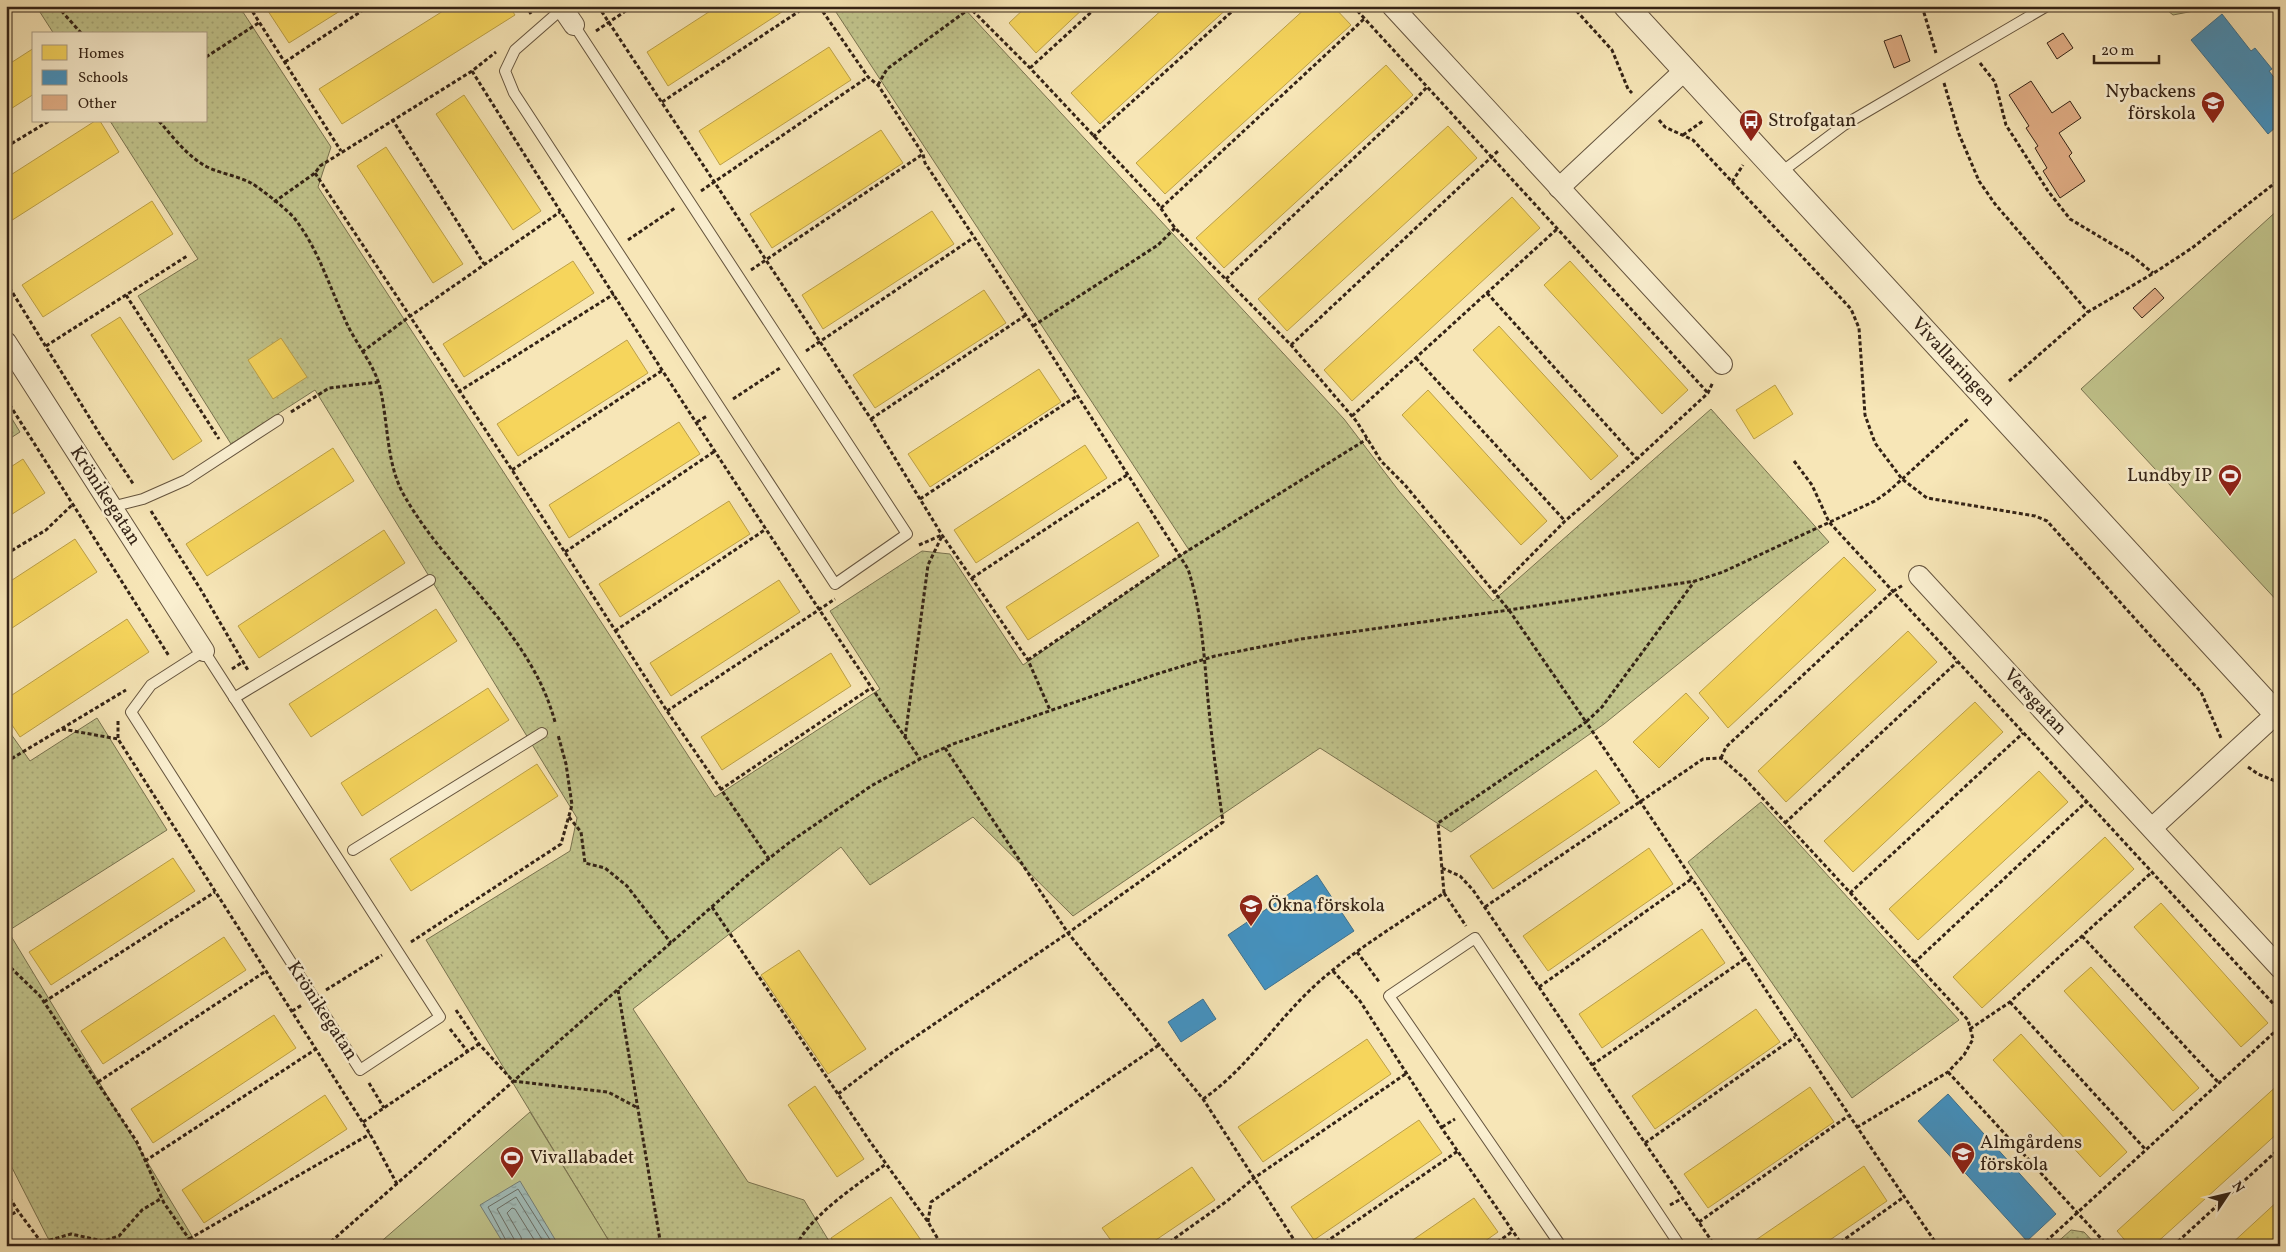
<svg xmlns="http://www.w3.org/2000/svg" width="2286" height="1252" viewBox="0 0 2286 1252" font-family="Vollkorn,serif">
	<defs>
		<pattern id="forest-crowns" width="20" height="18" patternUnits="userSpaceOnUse" patternTransform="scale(1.25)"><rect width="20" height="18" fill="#c1c48c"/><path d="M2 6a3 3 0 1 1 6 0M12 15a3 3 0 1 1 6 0" fill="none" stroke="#a6a878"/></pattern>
		<pattern id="park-dots" width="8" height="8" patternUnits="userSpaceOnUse" patternTransform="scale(1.25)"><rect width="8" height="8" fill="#c1c48c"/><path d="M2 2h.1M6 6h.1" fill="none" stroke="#a6a878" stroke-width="1.8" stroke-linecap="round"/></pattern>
		<pattern id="water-ripples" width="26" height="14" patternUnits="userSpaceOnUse" patternTransform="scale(1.25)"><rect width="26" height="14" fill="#a2bdb9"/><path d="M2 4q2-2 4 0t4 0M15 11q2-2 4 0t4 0" fill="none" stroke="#8ca29e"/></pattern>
	</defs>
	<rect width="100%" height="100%" fill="#f7e6b7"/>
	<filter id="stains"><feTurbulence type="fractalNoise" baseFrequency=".004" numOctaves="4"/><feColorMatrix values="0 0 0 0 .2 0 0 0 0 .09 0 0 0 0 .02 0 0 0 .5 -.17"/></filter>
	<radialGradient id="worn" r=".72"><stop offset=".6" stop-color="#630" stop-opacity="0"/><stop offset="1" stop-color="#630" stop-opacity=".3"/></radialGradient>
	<path fill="url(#forest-crowns)" stroke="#7a7451" d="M2162,6H2209L2204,9L2173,15Z"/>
	<g fill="url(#park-dots)" stroke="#7a7451">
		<path d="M36,6H239L331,147L318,187L715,797L880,689L830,611L922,551L950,554L1023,665L1189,550L832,6H962L1344,419L1399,491L1493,601L1711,409L1829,542L1604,724L1451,832L1320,748L1073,916L973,817L870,885L841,847L633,1009L748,1182L804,1200L832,1246H612L426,940L570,851L577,818L315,390L231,444L138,296L198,259L110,121H206V34H54Z"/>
		<path d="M6,409L20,432L6,441Z"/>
		<path d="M97,718L167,830L8,931L198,1246H52L6,1156V727L30,761Z"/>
		<path d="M1761,802L1959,1020L1852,1098L1688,862Z"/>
		<path d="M2071,1230L2084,1232L2097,1246H2053Z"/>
	</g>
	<g fill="#c1c48c" stroke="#7a7451">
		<path d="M2280,208V604L2081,389Z"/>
		<path d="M530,1112L612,1246H376Z"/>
	</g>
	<path fill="url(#water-ripples)" stroke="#767f78" d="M520,1181L559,1246H505L480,1205Z"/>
	<g fill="#f6d55c" stroke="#bca047">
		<path d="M269,6H348L289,43L266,8Z"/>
		<path d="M451,6H509L515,15L342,124L319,89Z"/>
		<path d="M718,6H791L668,86L647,52Z"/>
		<path d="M1027,6H1086L1036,53L1009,23Z"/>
		<path d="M1166,6H1230L1100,124L1071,93Z"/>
		<path d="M1308,6H1333L1351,25L1165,194L1136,163Z"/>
		<path d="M829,47L851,80L720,165L699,131Z"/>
		<path d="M34,48V94L6,112V66Z"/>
		<path d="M1386,65L1413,95L1224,268L1196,238Z"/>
		<path d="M464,95L541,211L513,230L436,114Z"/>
		<path d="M95,121H100L119,152L6,224V178Z"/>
		<path d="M1448,126L1477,158L1287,331L1258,299Z"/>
		<path d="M881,130L903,163L772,248L750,214Z"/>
		<path d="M386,147L463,264L433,283L357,166Z"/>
		<path d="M1512,197L1540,228L1352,401L1324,370Z"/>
		<path d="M152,201L173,234L43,317L22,285Z"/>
		<path d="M932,211L954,244L823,329L802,295Z"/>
		<path d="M573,261L594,293L464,377L443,344Z"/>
		<path d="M1570,261L1688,390L1662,414L1544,285Z"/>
		<path d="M984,290L1006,323L875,408L853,375Z"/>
		<path d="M120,317L202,441L173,460L91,335Z"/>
		<path d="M1499,326L1618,456L1591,480L1473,350Z"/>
		<path d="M281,338L307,377L273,399L248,360Z"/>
		<path d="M627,340L648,373L518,456L497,424Z"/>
		<path d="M1039,369L1061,402L930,487L908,454Z"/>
		<path d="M1775,385L1793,414L1754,439L1736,410Z"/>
		<path d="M1428,390L1547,521L1521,545L1402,415Z"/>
		<path d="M679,422L700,454L569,538L549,505Z"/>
		<path d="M1085,445L1107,478L976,563L954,530Z"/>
		<path d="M333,448L354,481L207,576L186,544Z"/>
		<path d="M23,459L45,493L6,518V470Z"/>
		<path d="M729,501L750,534L620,617L599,584Z"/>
		<path d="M1138,522L1159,556L1028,640L1006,607Z"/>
		<path d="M384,530L405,563L259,658L238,626Z"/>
		<path d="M75,539L97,572L6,632V584Z"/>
		<path d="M1844,557L1876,590L1728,728L1699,693Z"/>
		<path d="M779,580L800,612L671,696L650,663Z"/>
		<path d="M436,609L457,641L311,737L289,704Z"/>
		<path d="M127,619L149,652L20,737L6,716V699Z"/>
		<path d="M1908,631L1937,662L1786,802L1758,771Z"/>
		<path d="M831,653L851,686L722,770L701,737Z"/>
		<path d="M488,688L509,720L362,816L341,783Z"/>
		<path d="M1686,693L1709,718L1659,768L1633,742Z"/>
		<path d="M1975,702L2003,732L1853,872L1824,841Z"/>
		<path d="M537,764L558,796L411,891L390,859Z"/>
		<path d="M1596,770L1620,803L1493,889L1470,856Z"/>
		<path d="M2039,771L2068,802L1918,940L1889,909Z"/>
		<path d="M2105,837L2134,869L1982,1008L1953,977Z"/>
		<path d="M1649,848L1673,884L1548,971L1523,936Z"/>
		<path d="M173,858L195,891L51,985L29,952Z"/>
		<path d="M2161,903L2268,1023L2241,1047L2134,927Z"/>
		<path d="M1702,929L1725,963L1602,1048L1579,1014Z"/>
		<path d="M224,937L246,970L103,1064L81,1031Z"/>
		<path d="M799,950L866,1049L828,1074L761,975Z"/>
		<path d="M2091,967L2199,1088L2173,1111L2064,991Z"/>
		<path d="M1756,1009L1780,1042L1655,1129L1632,1096Z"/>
		<path d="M274,1015L296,1048L153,1143L131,1109Z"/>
		<path d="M2021,1034L2127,1152L2100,1177L1993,1060Z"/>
		<path d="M1367,1039L1391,1074L1263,1162L1238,1127Z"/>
		<path d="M2280,1083V1131L2153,1246H2130L2117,1231Z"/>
		<path d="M815,1086L864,1159L837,1177L788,1105Z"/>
		<path d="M1810,1087L1834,1122L1708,1208L1684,1174Z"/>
		<path d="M325,1095L347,1129L204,1223L182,1190Z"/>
		<path d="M1419,1120L1442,1153L1314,1240L1291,1207Z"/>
		<path d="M1864,1166L1887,1201L1821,1246H1747Z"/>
		<path d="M1192,1167L1215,1200L1147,1246H1115L1102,1228Z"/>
		<path d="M891,1197L925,1246H836L831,1238Z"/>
		<path d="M1474,1198L1498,1232L1478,1246H1404Z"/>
		<path d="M2280,1199V1246H2229Z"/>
	</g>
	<g fill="#4393c3" stroke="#3e718f">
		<path d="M2222,14L2251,51L2255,48L2272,69L2269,71L2280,85V131L2276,127L2268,134L2191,40Z"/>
		<path d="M1317,875L1354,931L1265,990L1228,935Z"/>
		<path d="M1203,999L1216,1019L1181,1042L1168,1022Z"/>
		<path d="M1948,1094L2056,1214L2027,1241L1918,1121Z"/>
	</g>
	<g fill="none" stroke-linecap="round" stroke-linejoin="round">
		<g stroke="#6b7068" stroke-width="1">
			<path d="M509,1246L488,1207L518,1189L554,1246"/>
			<path d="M515,1246L514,1239L497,1209L516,1197L546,1246"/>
			<path d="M523,1246L521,1237L507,1213L512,1208L515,1209L538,1246"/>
		</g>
	</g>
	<g fill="#e2af87" stroke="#342316">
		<path d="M2063,33L2073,48L2057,59L2047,43Z"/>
		<path d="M1901,35L1910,61L1894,68L1884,41Z"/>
		<path d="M2031,81L2052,113L2070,101L2081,118L2059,133L2072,153L2069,156L2085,181L2060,198L2043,171L2047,168L2035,148L2038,146L2026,128L2029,126L2009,95Z"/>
		<path d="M2155,288L2164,298L2142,318L2133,308Z"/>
	</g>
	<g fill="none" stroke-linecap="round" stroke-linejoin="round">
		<g stroke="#65543e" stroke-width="12">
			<g id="service">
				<path d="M563,8L515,50L505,71L514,93L835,584L907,534L574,25"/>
				<path d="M1780,173L1844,125L2047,6"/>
				<path d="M111,507L143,499L186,480L278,420"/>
				<path d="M204,651L440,1017L360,1070L131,712L151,685Z"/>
				<path d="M234,698L430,580"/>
				<path d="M353,850L542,733"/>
				<path d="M1561,1246L1389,996L1475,938L1680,1246"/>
			</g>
		</g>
		<g stroke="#65543e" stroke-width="22">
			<g id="minor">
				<path d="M561,6L574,25"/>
				<path d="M1392,6L1722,364"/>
				<path d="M1559,188L1685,70"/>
				<path d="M6,342L204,651"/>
				<path d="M1919,576L2280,968"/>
				<path d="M2152,828L2276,714"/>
			</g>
		</g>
		<g stroke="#65543e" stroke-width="26">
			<path id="tertiary" d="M1626,6L2280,718"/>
		</g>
		<g stroke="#342316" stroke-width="3" stroke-dasharray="4 2.5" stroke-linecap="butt">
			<path d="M57,6L82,34"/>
			<path d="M249,6L341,151"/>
			<path d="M526,6L531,14"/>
			<path d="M598,6L871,419L942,535L1028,660L1050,710"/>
			<path d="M819,6L868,77L878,85L923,154L925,163L1033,326L1188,569C1202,612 1204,656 1208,700C1212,741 1217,781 1223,822L1068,933L893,1052L838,1094"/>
			<path d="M968,6L1030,68L1157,203L1175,228L1291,345L1357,422L1381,461L1405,485L1509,610L1586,722L1602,707L1694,582"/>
			<path d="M1353,6L1708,393"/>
			<path d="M1572,6L1612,50L1628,89L1632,93"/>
			<path d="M1922,6L1936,53"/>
			<path d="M596,31L633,6"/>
			<path d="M206,57L260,22"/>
			<path d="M285,62L369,6"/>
			<path d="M1980,63L1995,82L2006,125L2048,191L2070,219L2132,256L2153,273"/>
			<path d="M1030,68L1098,6"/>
			<path d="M472,71C617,303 766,533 920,759"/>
			<path d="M1944,83L1959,134L1979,181L1995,204L2088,312"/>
			<path d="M878,85L887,69L969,9"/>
			<path d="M662,102L807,6"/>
			<path d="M392,119L484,264"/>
			<path d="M1659,120L1665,127L1693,140L1851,309L1859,328L1865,415L1875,443L1902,479L1927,498L2035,516L2047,521L2201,692L2221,738"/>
			<path d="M159,121C172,136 185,153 202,164C216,173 236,175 251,183C260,188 289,211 295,219C319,250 330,289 347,324C356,343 373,364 379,384C389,421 385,463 405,497C450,575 531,632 555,722"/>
			<path d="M1683,135L1703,121"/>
			<path d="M1093,137L1238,6"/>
			<path d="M6,147L49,121"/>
			<path d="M315,173L512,470L667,711L769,859"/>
			<path d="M1732,182L1743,165"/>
			<path d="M701,191L868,77"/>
			<path d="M274,202L315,173L320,166L472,71L496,52"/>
			<path d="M1161,208L1364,19"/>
			<path d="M628,240L675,208"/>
			<path d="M751,270L923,154"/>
			<path d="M1226,279L1411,104L1427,87"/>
			<path d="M6,282L99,433L134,485"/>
			<path d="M1487,293L1637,459"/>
			<path d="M126,295L219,439"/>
			<path d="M1033,326L1158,245L1175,228"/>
			<path d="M1291,345L1498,151"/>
			<path d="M46,346L187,256"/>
			<path d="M806,351L973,238"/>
			<path d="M362,352L409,317L560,212"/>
			<path d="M1416,358L1565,521"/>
			<path d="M2009,381L2088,312L2157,271L2192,248L2280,179"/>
			<path d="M458,392L614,294"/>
			<path d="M6,399L169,656"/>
			<path d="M733,399L780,368"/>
			<path d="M291,412L329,388L378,382"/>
			<path d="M1352,416L1557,229"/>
			<path d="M871,419L1026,315"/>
			<path d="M697,422L707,416"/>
			<path d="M1794,461L1812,485L1829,522L2280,1011"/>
			<path d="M512,470L663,370"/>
			<path d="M920,499L1077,396"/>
			<path d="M151,511L201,590L249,672"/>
			<path d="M919,545L942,535"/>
			<path d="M565,552L715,451"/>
			<path d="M6,554L46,530L73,504"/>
			<path d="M972,578L1127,475"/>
			<path d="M1494,593L1565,521L1637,459L1708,393L1713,382"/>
			<path d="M615,631L766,529"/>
			<path d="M1028,660L1181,555L1367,439"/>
			<path d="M232,669L244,661"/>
			<path d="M667,711L835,599"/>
			<path d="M118,721V739L370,1134L397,1184"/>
			<path d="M62,729L118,739"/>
			<path d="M905,738L928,565L942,536"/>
			<path d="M945,748L1068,933L1203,1099L1298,1246"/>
			<path d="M1721,758L1726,747L1892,592L1903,585"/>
			<path d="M6,762L126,690"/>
			<path d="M2248,767L2258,774L2280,783"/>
			<path d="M720,790L871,688"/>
			<path d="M569,817L581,832L585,863L605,868L627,886L671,943"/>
			<path d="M1785,823L1957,662"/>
			<path d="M1442,868L1460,876L1473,890L1715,1246"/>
			<path d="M1444,893L1466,926"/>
			<path d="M1850,893L2023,733"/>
			<path d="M712,907L871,1143L928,1222L942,1246"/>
			<path d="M1485,907L1703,759L1721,758L1745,779L1968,1020L1973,1039L1964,1055L1948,1072L1856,1128"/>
			<path d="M2082,936L2218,1082"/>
			<path d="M411,942L561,844L572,805L566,764L558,735"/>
			<path d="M1357,952L1380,983"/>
			<path d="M6,963L40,996L97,1082L137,1142L164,1203L194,1246"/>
			<path d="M1914,963L2086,802"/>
			<path d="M1333,971L1360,1001L1443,1130L1523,1246"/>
			<path d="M1539,987L1693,878"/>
			<path d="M326,990L382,955"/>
			<path d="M618,990L661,1246"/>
			<path d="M44,1002L215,892"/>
			<path d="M2010,1002L2145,1149"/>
			<path d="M456,1010L479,1044L513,1081L608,1092L638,1108"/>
			<path d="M292,1011L302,1005"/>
			<path d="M450,1029L468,1052"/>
			<path d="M1970,1029L2010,1002L2151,873"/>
			<path d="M1592,1065L1745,959"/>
			<path d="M1948,1072L2108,1246"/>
			<path d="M98,1082L266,971"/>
			<path d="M369,1083L384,1108"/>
			<path d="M1203,1099C1244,1071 1270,1030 1305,995C1345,955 1397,925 1444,893L1438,823L1586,722C1705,895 1818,1072 1938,1246"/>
			<path d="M363,1122L479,1044"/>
			<path d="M1442,1127L1455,1119"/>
			<path d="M1645,1143L1795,1037"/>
			<path d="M145,1161L316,1049"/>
			<path d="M6,1192L18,1211L44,1246"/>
			<path d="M1670,1205L1683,1198"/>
			<path d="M6,1217L18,1211"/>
			<path d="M928,1222L931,1202L1159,1045"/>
			<path d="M1699,1222L1848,1116"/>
			<path d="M189,1239L370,1134"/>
			<path d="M43,1242L71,1234L103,1241L119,1236L142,1210L162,1198"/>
			<path d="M326,1246L748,875L790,842L871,786L920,759L953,744L1157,674L1215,656L1301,639L1509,610L1695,581L1723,572L1875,501L1889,491L1968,419"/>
			<path d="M796,1246C811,1215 858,1184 886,1164"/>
			<path d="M1164,1246L1227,1201L1254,1178L1407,1073"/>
			<path d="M1320,1246L1458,1151"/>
			<path d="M1492,1246L1513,1231"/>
			<path d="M1835,1246L1904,1197"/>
			<path d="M2041,1246L2280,1027"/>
			<path d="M2173,1246L2280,1148"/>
		</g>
		<use href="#service" stroke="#faefd0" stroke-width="10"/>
		<use href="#minor" stroke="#faefd0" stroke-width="20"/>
		<use href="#tertiary" stroke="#faefd0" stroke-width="24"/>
	</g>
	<defs>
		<g id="school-pin" transform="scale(1.25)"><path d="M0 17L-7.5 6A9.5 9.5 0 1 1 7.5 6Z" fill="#8f2418" stroke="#faefd0"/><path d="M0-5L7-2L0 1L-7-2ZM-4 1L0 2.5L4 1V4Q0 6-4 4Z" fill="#fff"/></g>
		<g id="bus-pin" transform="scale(1.25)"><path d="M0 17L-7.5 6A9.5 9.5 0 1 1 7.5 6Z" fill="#8f2418" stroke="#faefd0"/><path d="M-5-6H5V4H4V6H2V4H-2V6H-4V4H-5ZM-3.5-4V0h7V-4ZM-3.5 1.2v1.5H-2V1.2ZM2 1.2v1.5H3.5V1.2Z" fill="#fff"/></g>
		<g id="stadium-pin" transform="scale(1.25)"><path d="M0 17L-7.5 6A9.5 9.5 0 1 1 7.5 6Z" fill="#8f2418" stroke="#faefd0"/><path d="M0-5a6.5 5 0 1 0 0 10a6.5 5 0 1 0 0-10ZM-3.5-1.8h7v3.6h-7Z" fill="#fff"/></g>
	</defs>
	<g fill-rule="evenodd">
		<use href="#school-pin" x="2213" y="103"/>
		<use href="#bus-pin" x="1751" y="121"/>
		<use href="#stadium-pin" x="2230" y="476"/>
		<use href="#school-pin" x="1251" y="906"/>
		<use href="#school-pin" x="1963" y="1154"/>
		<use href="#stadium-pin" x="512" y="1158"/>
	</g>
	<g text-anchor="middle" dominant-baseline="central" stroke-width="5" stroke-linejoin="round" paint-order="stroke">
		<g font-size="19" fill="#342316" stroke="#faefd0" text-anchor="start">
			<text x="2196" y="92" text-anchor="end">Nybackens<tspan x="2196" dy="22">förskola</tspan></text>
			<text x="1768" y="121">Strofgatan</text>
			<text x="2212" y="476" text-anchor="end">Lundby IP</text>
			<text x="1268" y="906">Ökna förskola</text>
			<text x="1980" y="1143">Almgårdens<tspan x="1980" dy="22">förskola</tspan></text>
			<text x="530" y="1158">Vivallabadet</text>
		</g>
		<g font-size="19" fill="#342316" stroke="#faefd0">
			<text transform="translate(1953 362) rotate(47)">Vivallaringen</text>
			<text transform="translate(105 496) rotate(57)">Krönikegatan</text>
			<text transform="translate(2035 702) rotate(47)">Versgatan</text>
			<text transform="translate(322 1011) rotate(57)">Krönikegatan</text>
		</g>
	</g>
	<rect width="2286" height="1252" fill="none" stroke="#f7e6b7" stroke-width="25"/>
	<rect x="8" y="8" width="2271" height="1237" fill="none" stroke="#342316" stroke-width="2.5"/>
	<rect x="12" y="12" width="2261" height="1227" fill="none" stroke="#342316"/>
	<rect x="32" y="32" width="175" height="90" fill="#faefd0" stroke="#ab9d86"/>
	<rect x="42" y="45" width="25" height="15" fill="#f6d55c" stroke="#ab9d86"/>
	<text x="78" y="58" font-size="15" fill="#342316">Homes</text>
	<rect x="42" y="70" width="25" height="15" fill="#4393c3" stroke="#ab9d86"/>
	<text x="78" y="82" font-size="15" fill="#342316">Schools</text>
	<rect x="42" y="95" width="25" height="15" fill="#e2af87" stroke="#ab9d86"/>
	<text x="78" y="108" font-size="15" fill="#342316">Other</text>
	<g transform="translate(2228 1194) rotate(55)" stroke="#faefd0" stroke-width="4" paint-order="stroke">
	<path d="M0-4L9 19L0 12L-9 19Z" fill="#342316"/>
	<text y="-8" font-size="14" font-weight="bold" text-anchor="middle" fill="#342316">N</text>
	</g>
	<path d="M2094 55v8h65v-8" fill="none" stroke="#342316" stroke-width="2.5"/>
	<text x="2101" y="55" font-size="15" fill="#342316" stroke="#faefd0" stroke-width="4" paint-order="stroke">20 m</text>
	<rect width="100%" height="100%" filter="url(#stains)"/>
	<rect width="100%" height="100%" fill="url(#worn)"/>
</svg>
